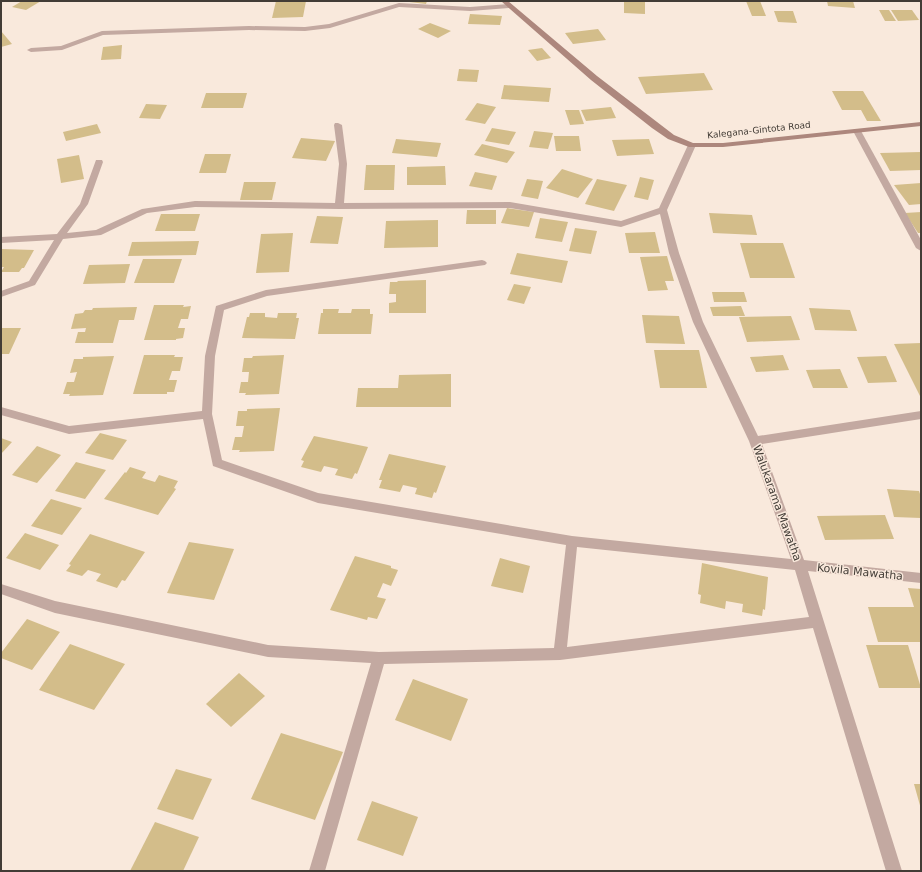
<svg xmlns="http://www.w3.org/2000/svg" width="922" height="872" viewBox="0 0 922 872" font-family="'DejaVu Sans',sans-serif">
	<rect width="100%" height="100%" fill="#f9e9dc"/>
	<g fill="#d3bd8a">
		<path d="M22,1H41L26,10L12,7Z"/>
		<path d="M276,1H306L303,17L272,18Z"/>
		<path d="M401,1H427L426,4Z"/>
		<path d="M624,1L645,2V14L624,13Z"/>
		<path d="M746,1H760L766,16H752Z"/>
		<path d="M827,1H853L855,8L828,6Z"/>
		<path d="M879,10H889L896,21H885Z"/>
		<path d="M891,10H912L919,20L898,21Z"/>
		<path d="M774,11H793L797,23L778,22Z"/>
		<path d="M470,14L502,16L500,25L468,24Z"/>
		<path d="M430,23L451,31L438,38L418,29Z"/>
		<path d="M598,29L606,40L573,44L565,33Z"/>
		<path d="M1,31L12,44L1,47Z"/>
		<path d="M122,45L121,59L101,60L103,47Z"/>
		<path d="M542,48L551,58L537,61L528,50Z"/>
		<path d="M459,69L479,70L477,82L457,81Z"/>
		<path d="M704,73L713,90L646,94L638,77Z"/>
		<path d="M504,85L551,88L549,102L501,99Z"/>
		<path d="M832,91H863L881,121H867L861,110H842Z"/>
		<path d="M206,93H247L243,108H201Z"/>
		<path d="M477,103L496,107L485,124L465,120Z"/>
		<path d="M146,104L167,105L160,119L139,118Z"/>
		<path d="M611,107L616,118L586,121L581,110Z"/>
		<path d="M565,110H579L584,124L570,125Z"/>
		<path d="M97,124L101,133L66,141L63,132Z"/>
		<path d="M492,128L516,132L509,145L485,141Z"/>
		<path d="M534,131L553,133L548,149L529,147Z"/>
		<path d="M554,136H579L581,151H556Z"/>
		<path d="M301,138L335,141L326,161L292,158Z"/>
		<path d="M396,139L441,143L437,157L392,153Z"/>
		<path d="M649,139L654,154L617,156L612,140Z"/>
		<path d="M482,144L515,152L507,163L474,155Z"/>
		<path d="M921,152V170L890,171L880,153Z"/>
		<path d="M205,154H231L226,173H199Z"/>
		<path d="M79,155L84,179L61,183L57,159Z"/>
		<path d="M366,165H395L394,190H364Z"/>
		<path d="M445,166L446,185H407V167Z"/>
		<path d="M562,169L593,179L578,198L546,188Z"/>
		<path d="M475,172L497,176L492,190L469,186Z"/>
		<path d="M640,177L654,180L648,200L634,197Z"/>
		<path d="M527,179L543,181L538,199L521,196Z"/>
		<path d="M597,179L627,185L614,211L585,204Z"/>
		<path d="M244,182H276L272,200H240Z"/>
		<path d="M921,183V204L909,205L894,185Z"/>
		<path d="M507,208L534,212L529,227L501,223Z"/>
		<path d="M467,210H496V224H466Z"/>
		<path d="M921,212V233H918L905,213Z"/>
		<path d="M709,213L752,215L757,235L713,233Z"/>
		<path d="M161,214H200L195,231H155Z"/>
		<path d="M317,216L343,217L338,244L310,243Z"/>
		<path d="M540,218L568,222L562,242L535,238Z"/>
		<path d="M438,220V247L384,248L386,221Z"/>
		<path d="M575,228L597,231L591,254L569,251Z"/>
		<path d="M655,232L660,253H629L625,233Z"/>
		<path d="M293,233L289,272L256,273L261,234Z"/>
		<path d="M199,241L196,255L128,256L132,242Z"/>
		<path d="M740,243H783L795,278H750Z"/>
		<path d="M1,249L34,250L24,268H22L19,272H1L4,267H1Z"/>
		<path d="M517,253L568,261L562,283L510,274Z"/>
		<path d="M667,256L674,281H665L668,290L648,291L640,257Z"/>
		<path d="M143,259H182L174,283H134Z"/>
		<path d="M130,264L125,283L83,284L89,265Z"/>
		<path d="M426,280V313H389V303L396,302V294H389L390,282H398L397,281Z"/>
		<path d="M514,284L531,287L524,304L507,300Z"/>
		<path d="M712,292H744L747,302H714Z"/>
		<path d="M154,305H184L183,307L191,306L188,319H181L178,328H185L183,338L176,339V340H144Z"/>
		<path d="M741,306L745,316H713L710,307Z"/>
		<path d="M137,307L134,320H119L113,343H75L78,332H85L86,328L71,329L75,314L83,313L85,310H92L93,308Z"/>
		<path d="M809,308L850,310L857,331L815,330Z"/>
		<path d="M323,309H339L338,313H351L352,309H370V314H373L371,334H318L321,313H323Z"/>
		<path d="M250,313H265V317L277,318L278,313H297L296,318H299L295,339L242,338L247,317H249Z"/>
		<path d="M642,315L679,316L685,344L646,343Z"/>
		<path d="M791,316L800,340L747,342L739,317Z"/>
		<path d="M1,328H21L9,354H1Z"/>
		<path d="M921,343V396H920L894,344Z"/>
		<path d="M654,350H699L707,388H660Z"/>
		<path d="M144,355H175L174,357H183L180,371H172L169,380H177L174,392H167V394H133Z"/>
		<path d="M284,355L279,394L245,395L246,393H239L241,382H248L249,372H242L244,358H252L253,356Z"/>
		<path d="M783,355L789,370L756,372L750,357Z"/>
		<path d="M114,356L103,395L69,396L70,394H63L67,382H74L77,372L70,373L74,359H83V357Z"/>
		<path d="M886,356L897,382L868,383L857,357Z"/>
		<path d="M840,369L848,388H813L806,370Z"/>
		<path d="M451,374V407H356L358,388H398L399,375Z"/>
		<path d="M280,408L274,451L239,452L240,450H232L235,437H242L244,426H236L238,411H247V409Z"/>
		<path d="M100,433L127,440L113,460L85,453Z"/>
		<path d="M314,436L368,447L357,474L355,473L352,479L335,475L338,469L324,466L321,472L301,467L304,461L301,460Z"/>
		<path d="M1,438L12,442L1,454Z"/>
		<path d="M37,446L61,455L37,483L12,475Z"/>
		<path d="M389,454L446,466L436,493L434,492L432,498L415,494L417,488L403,485L400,492L379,488L382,480H379Z"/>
		<path d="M76,462L106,470L85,499L55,491Z"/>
		<path d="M130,467L146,472L142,478L155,482L159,475L178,481L174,488L176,489L158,515L104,499L125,472L126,473Z"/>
		<path d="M887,489L919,491L921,497V518L894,517Z"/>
		<path d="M51,499L82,508L62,535L31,526Z"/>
		<path d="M885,515L894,539L825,540L817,516Z"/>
		<path d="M25,533L59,545L40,570L6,558Z"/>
		<path d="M90,534L145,552L125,581L122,580L117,588L96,581L101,574L88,570L82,576L66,571L71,565L69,564Z"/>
		<path d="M189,542L234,549L214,600L167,593Z"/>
		<path d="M355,556L391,566V568L398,570L391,586L383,583L377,597L386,599L377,619L368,617L367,620L330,610Z"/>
		<path d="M500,558L530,566L523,593L491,586Z"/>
		<path d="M702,563L768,577L765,610L763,609L762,616L742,612L743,604L726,601L725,609L700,603L701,595L698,594Z"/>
		<path d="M908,588L921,589V642H878L868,607H914Z"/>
		<path d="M27,619L60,632L32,670L1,658V653Z"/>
		<path d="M70,644L125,664L94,710L39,690Z"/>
		<path d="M866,645H908L921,688H879Z"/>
		<path d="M239,673L265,696L231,727L206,704Z"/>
		<path d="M413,679L468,699L451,741L395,720Z"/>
		<path d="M281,733L343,752L315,820L251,799Z"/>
		<path d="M176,769L212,779L193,820L157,809Z"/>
		<path d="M914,784H921V809Z"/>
		<path d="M372,801L418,817L403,856L357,840Z"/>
		<path d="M155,822L199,837L183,871H130Z"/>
	</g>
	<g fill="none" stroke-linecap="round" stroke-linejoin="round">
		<g fill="#c3a9a1" fill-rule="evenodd">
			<path d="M399,3L470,7L509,4L512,6L509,8L470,11L399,7L330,28L305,31L249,30L103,35L62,50L31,52L27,50L31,48L61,46L102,31L249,26L305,27L329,24Z"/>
			<path d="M335,123H338L342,125L347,164L344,203L510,202L621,221L659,208L688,145L692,143H695L696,145L667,210L679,253L703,322L758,436L921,411V419L762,444L804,560L921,573V583L808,571L902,871H886L813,628L560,660L384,664L325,871H309L371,663L268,657L55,613L1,594V584L55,601L268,645L379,652L554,648L566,545L318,503L213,466L203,419L69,434L1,415V407L69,426L202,411L205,356L216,306L266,290L482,260L485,261L487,263L485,265L267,296L224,310L215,356L212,414L222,460L318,493L572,536L791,559L749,441L693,322L669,253L660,214L621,227L510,208L339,209L195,207L147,213L101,235L63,239L35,285L1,297V291L29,281L54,240L1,243V237L57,234L80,204L96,160H102L103,162L88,204L67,233L96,230L142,209L195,201L335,203L339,164L334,125ZM577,547L795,570L809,617L567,647Z"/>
			<path d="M854,129H857L861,131L921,240V251L916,248L853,131Z"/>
		</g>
		<path fill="#ad877d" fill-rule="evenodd" d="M501,1H508L597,76L674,135L693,143H723L921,122V126L723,147H689L668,139L652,128L591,80Z"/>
	</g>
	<g text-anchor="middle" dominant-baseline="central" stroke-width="3" stroke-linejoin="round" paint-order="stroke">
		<g font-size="9" fill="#423c36" stroke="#f9e9dc">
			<text transform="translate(759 130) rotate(-6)">Kalegana-Gintota Road</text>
		</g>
		<g font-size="11" fill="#423c36" stroke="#f9e9dc">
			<text transform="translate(777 503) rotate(70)">Walukarama Mawatha</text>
			<text transform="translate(860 572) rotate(6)">Kovila Mawatha</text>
		</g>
	</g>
	<rect width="922" height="872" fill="none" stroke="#423c36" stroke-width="4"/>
</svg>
